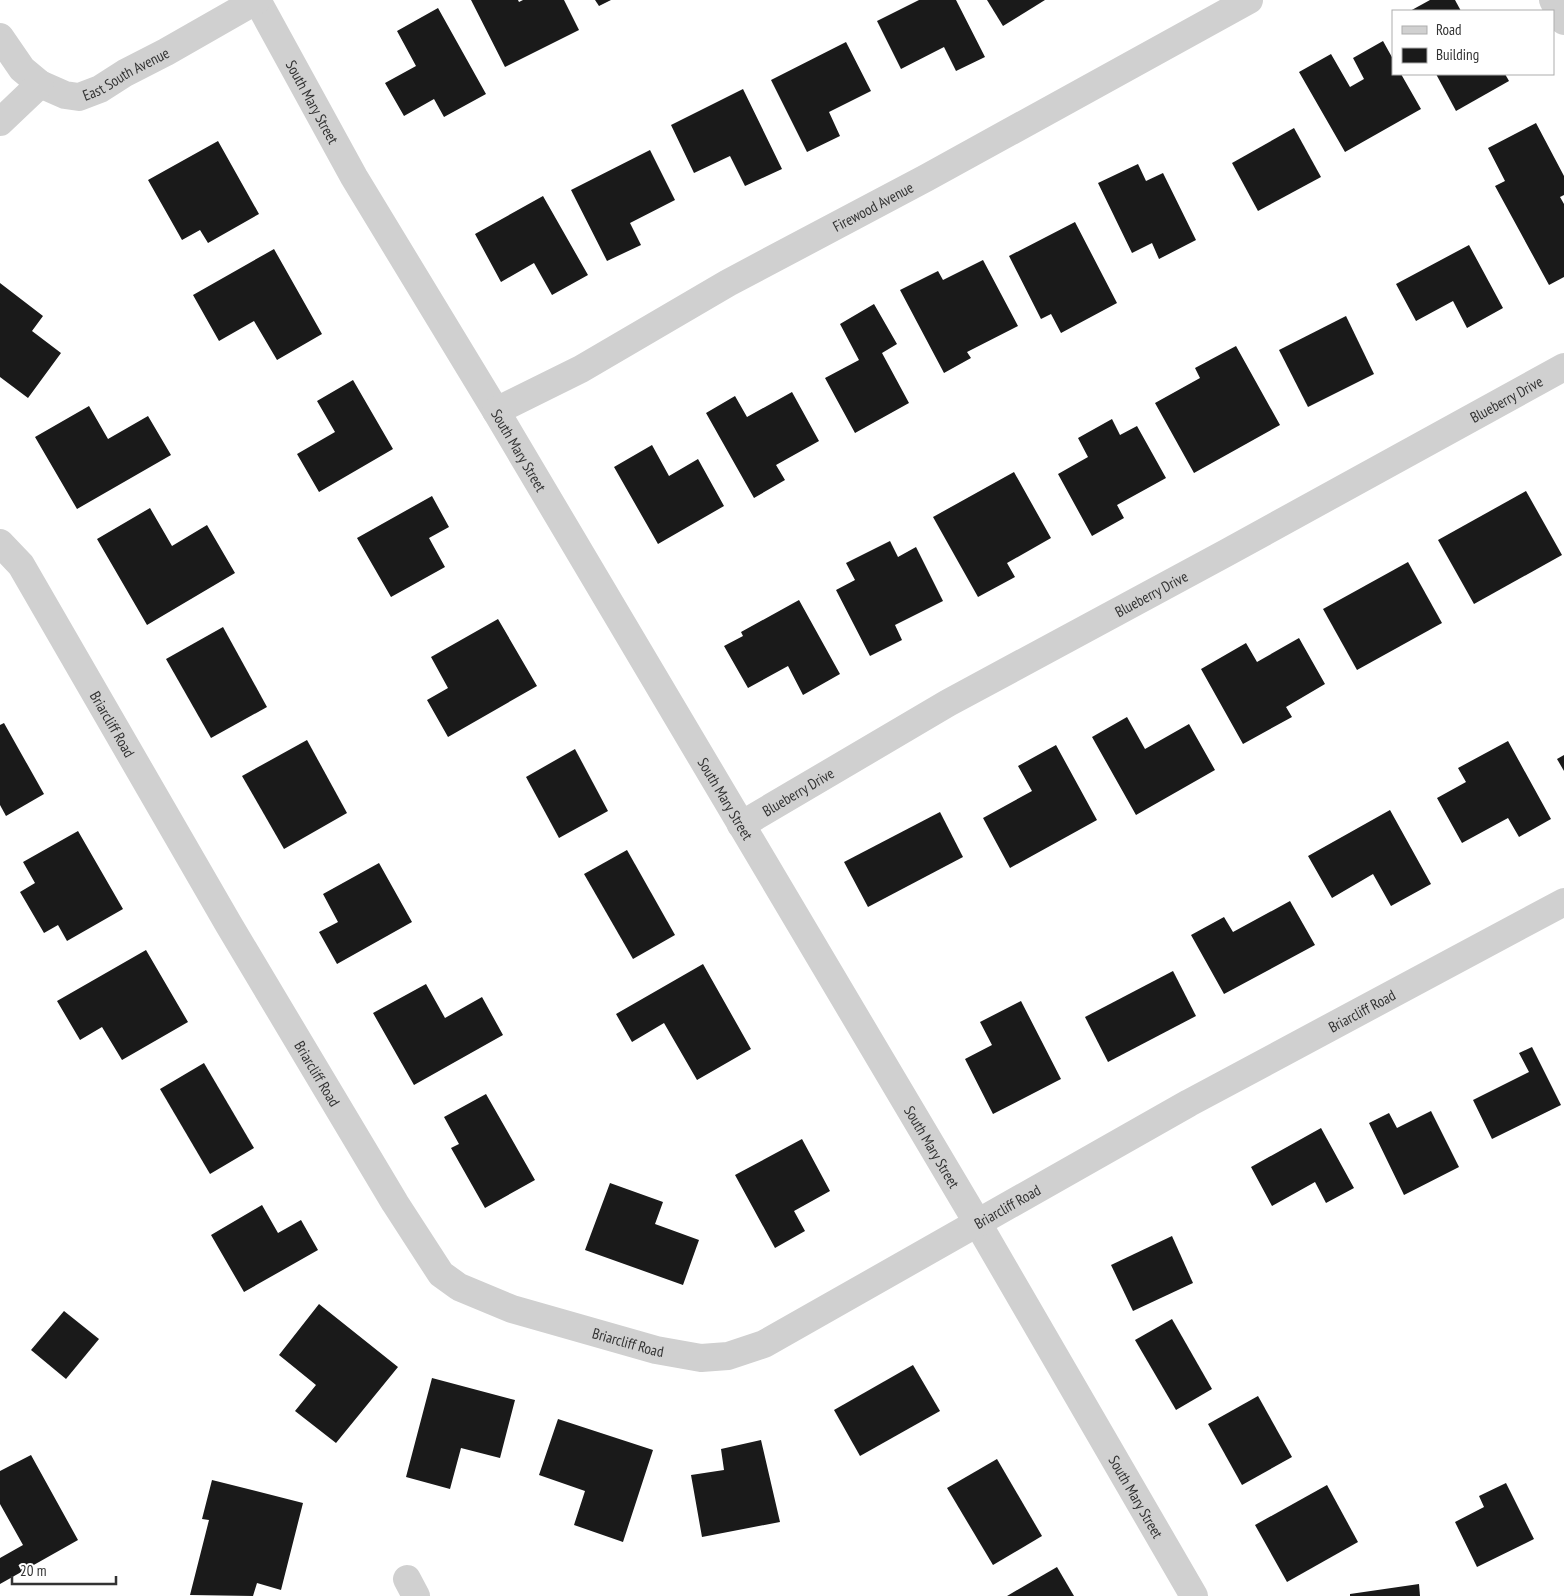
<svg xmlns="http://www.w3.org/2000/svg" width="1564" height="1596" viewBox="0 0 1564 1596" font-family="'PT Sans Narrow',sans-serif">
	<rect width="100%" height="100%" fill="#fff"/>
	<g fill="#1a1a1a">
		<path d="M471,0H518L519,2L523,0H564L579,30L505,67Z"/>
		<path d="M595,0H611L599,6Z"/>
		<path d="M919,0H956L985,57L956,71L944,47L901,69L877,21Z"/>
		<path d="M987,0H1045L1003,26Z"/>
		<path d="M1430,0H1455L1461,11H1410Z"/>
		<path d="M438,8L486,94L444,117L434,99L404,116L385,83L416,66L397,31Z"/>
		<path d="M1383,41L1393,59V74H1401L1421,109L1345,152L1299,72L1331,54L1350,87L1364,79L1353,58Z"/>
		<path d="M846,42L871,91L829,112L840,136L807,152L771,80Z"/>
		<path d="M1436,74H1505L1509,81L1456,111Z"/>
		<path d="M743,89L782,169L745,186L730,156L694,173L671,125Z"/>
		<path d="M1536,123L1564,176V195L1560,197L1564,204V277L1549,285L1495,186L1505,181L1488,148Z"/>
		<path d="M1294,128L1321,177L1258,211L1232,163Z"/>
		<path d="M218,141L259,214L208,243L200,230L182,240L148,180Z"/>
		<path d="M650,150L675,200L630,223L641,245L607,261L571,190Z"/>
		<path d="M1138,164L1146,181L1163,173L1196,240L1159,259L1152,243L1132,253L1098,183Z"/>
		<path d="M543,196L588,275L552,295L534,263L501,282L475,234Z"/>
		<path d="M1075,222L1117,303L1061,333L1051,314L1041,319L1009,256Z"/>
		<path d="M1469,245L1503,308L1467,328L1453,301L1416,321L1396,284Z"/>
		<path d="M274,249L322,334L277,360L254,321L219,341L193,295Z"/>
		<path d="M983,260L1018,326L967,352L971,358L944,373L900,290L938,271L943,280Z"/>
		<path d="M0,283L43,316L32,331L61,353L28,398L0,377Z"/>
		<path d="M874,304L897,344L882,353L909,403L855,433L825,378L859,360L840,324Z"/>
		<path d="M1346,316L1374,374L1308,407L1279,350Z"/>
		<path d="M1236,346L1280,425L1194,473L1155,403L1200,378L1195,368Z"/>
		<path d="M353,380L393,449L319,492L297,454L335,432L317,401Z"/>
		<path d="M792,392L819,441L776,465L785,480L754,498L706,413L735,396L747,417Z"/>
		<path d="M89,406L108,439L148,416L171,455L77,509L35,437Z"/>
		<path d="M1112,419L1120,435L1137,426L1166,478L1117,505L1124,518L1092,536L1058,474L1088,457L1078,438Z"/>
		<path d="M652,445L669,476L698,459L724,506L658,544L614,467Z"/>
		<path d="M1014,472L1051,538L1007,563L1015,577L978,597L933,517Z"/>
		<path d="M1526,491L1562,555L1474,604L1438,540Z"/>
		<path d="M432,496L449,527L429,538L445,567L391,597L357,538Z"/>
		<path d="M150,508L172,546L207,525L235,573L147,625L97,539Z"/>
		<path d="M890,541L898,557L916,547L943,601L895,625L902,640L870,656L836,590L855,580L846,563Z"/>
		<path d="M1408,562L1442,623L1357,670L1323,609Z"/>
		<path d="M799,600L840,674L803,695L788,666L748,688L724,646L743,636L741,632Z"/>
		<path d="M498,619L537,686L448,737L427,700L448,688L431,657Z"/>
		<path d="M223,627L267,707L211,738L166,659Z"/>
		<path d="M1299,638L1325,684L1286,707L1292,717L1243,744L1201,669L1246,643L1257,662Z"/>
		<path d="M1127,717L1145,749L1189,724L1215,770L1136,815L1092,737Z"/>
		<path d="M4,723L44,794L6,816L0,805V725Z"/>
		<path d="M307,740L347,813L284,849L242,776Z"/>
		<path d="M1508,741L1551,819L1519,837L1508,818L1462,843L1437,798L1466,782L1458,768Z"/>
		<path d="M1056,745L1097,820L1010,868L983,818L1032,791L1018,766Z"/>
		<path d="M575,749L608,811L559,838L526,777Z"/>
		<path d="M1564,755V771L1557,759Z"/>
		<path d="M1390,810L1431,884L1391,906L1373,874L1332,898L1308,856Z"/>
		<path d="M940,812L963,857L868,907L844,862Z"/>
		<path d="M78,831L123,909L67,941L58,925L44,933L20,892L35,883L23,862Z"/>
		<path d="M627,850L675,935L633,959L584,874Z"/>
		<path d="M379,863L412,922L337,964L319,932L338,922L323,894Z"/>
		<path d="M1290,901L1315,945L1224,994L1191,935L1224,917L1233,932Z"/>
		<path d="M146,950L188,1022L122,1060L102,1027L80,1040L57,1001Z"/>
		<path d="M703,964L751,1049L697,1080L664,1023L632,1042L616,1014Z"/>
		<path d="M1173,971L1196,1016L1108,1062L1085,1017Z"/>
		<path d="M426,984L445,1018L482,997L503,1035L414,1085L373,1013Z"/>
		<path d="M1021,1001L1061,1079L993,1114L965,1059L992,1045L980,1022Z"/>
		<path d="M1532,1047L1561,1105L1492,1139L1473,1100L1529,1072L1519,1053Z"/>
		<path d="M204,1063L254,1148L210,1174L160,1089Z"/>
		<path d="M486,1094L535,1180L485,1208L451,1148L459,1144L444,1117Z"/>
		<path d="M1431,1111L1459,1167L1404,1195L1369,1123L1389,1113L1397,1128Z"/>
		<path d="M1321,1128L1354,1188L1326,1203L1315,1182L1272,1206L1251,1167Z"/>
		<path d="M802,1139L830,1191L794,1211L805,1231L775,1248L735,1175Z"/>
		<path d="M610,1183L663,1202L655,1224L699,1240L683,1285L585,1250Z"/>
		<path d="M262,1205L278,1233L301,1220L318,1250L244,1292L211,1235Z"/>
		<path d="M1172,1236L1193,1283L1133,1311L1111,1265Z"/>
		<path d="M319,1304L398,1367L336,1443L295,1411L316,1385L279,1355Z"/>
		<path d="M64,1311L99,1339L66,1379L31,1350Z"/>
		<path d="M1172,1319L1212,1389L1176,1410L1135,1340Z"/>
		<path d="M913,1365L940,1411L860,1456L834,1410Z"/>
		<path d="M432,1378L515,1400L500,1458L461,1448L450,1489L406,1477Z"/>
		<path d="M1258,1396L1292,1457L1242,1485L1208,1424Z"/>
		<path d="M558,1419L653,1450L623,1542L574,1525L585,1491L539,1475Z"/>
		<path d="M761,1440L780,1522L702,1537L691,1475L724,1470L721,1449Z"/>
		<path d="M31,1455L78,1540L0,1584V1558L23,1545L0,1504V1471Z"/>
		<path d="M997,1459L1042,1536L993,1565L947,1488Z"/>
		<path d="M212,1480L303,1503L281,1590L257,1583L253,1596L190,1595L209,1520L202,1519Z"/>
		<path d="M1506,1483L1534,1539L1477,1567L1455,1522L1484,1507L1479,1496Z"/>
		<path d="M1327,1485L1358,1542L1287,1582L1255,1525Z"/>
		<path d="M1057,1567L1074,1596H1007Z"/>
		<path d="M1419,1584L1420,1596H1350V1594Z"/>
	</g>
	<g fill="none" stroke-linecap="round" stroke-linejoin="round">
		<g stroke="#d0d0d0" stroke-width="28">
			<path id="s1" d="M257,0L354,177L496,411L977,1222L1194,1596"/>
			<path d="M1553,0L1564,21"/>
			<path id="s2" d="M0,37L22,69L40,84L65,95L79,97L100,89L125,73L166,52L257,0"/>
			<path d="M0,122L40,84"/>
			<path id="s3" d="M496,411L581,369L728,283L926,178L1249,0"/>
			<path id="s4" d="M0,543L21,565L229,925L395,1203L441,1274L459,1287L512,1309L656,1350L701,1358L728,1356L764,1344L1189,1103L1564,902"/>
			<path id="s5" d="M741,825L948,703L1226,553L1564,367"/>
			<path d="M407,1579L416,1596"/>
		</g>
	</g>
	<g text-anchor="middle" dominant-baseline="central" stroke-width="5" stroke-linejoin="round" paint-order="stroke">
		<g font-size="15" fill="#333" stroke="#fff">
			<text stroke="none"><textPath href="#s2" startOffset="156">East South Avenue</textPath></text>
			<text stroke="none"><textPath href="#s1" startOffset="116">South Mary Street</textPath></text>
			<text stroke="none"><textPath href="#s3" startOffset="429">Firewood Avenue</textPath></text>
			<text stroke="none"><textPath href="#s5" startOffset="876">Blueberry Drive</textPath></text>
			<text stroke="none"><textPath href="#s1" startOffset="521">South Mary Street</textPath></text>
			<text stroke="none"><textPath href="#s5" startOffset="471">Blueberry Drive</textPath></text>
			<text stroke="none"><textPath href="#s4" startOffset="214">Briarcliff Road</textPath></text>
			<text stroke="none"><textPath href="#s5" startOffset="66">Blueberry Drive</textPath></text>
			<text stroke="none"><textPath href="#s1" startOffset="926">South Mary Street</textPath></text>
			<text stroke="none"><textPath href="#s4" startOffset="1879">Briarcliff Road</textPath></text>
			<text stroke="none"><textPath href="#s4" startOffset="619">Briarcliff Road</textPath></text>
			<text stroke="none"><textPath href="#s1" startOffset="1331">South Mary Street</textPath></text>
			<text stroke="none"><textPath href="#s4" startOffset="1474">Briarcliff Road</textPath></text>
			<text stroke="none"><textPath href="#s4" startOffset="1055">Briarcliff Road</textPath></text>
			<text stroke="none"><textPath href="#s1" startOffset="1736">South Mary Street</textPath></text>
		</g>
	</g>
	<rect x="1392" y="10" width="162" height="65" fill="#ffffff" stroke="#adadad"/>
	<rect x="1402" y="26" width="25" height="8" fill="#d0d0d0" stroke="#adadad"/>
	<text x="1436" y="35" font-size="15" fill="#333333">Road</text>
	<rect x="1402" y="48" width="25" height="15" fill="#1a1a1a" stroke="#adadad"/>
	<text x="1436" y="60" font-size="15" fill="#333333">Building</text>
	<path d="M12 1576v8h104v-8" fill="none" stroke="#333333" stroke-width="2.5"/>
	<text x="20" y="1576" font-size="15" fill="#333333" stroke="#ffffff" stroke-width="4" paint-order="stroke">20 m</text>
</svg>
